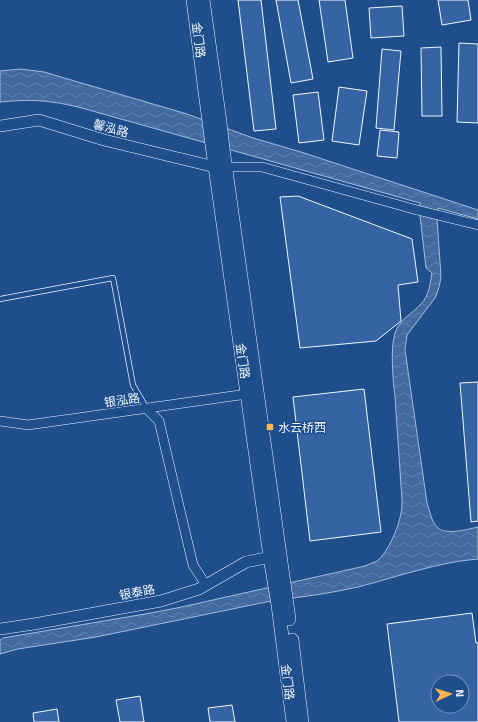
<svg xmlns="http://www.w3.org/2000/svg" width="478" height="722" viewBox="0 0 478 722" font-family="'Titillium Web','Noto Sans SC',sans-serif">
	<defs>
		<pattern id="water-waves" width="16" height="10" patternUnits="userSpaceOnUse"><rect width="16" height="10" fill="#446ba0"/><path d="M0 5q4-4 8 0t8 0" fill="none" stroke="#5f81ae"/></pattern>
	</defs>
	<rect width="100%" height="100%" fill="#1f4e8c"/>
	<path fill="url(#water-waves)" stroke="#a8bbd7" d="M21,69L44,72L187,114L253,138L301,152L478,210V219L438,208L437,219L441,276C440,285 438,291 435,298L407,335L405,350L427,503C430,511 431,521 437,527C445,536 468,529 478,527V559C438,562 397,577 358,587C331,593 304,597 276,600L96,637L18,649L0,654V640L3,638L145,614L177,608L365,566C369,564 373,563 377,561C388,553 399,526 401,513C402,509 402,505 402,500C400,466 397,431 395,397C393,380 390,350 395,333C399,320 412,314 421,304C429,296 430,284 432,273L426,268L420,216V203L78,107C49,100 30,99 0,102V71Z"/>
	<g fill="#3563a3" stroke="#f2f6ff" fill-rule="evenodd">
		<path d="M238,0H261L276,129L254,131Z"/>
		<path d="M276,0H298L313,79L291,83Z"/>
		<path d="M319,0H345L353,58L328,62Z"/>
		<path d="M438,0H468L471,20L442,25Z"/>
		<path d="M402,6L404,36L371,38L369,8Z"/>
		<path d="M459,43L478,44V123L457,122Z"/>
		<path d="M441,47L442,116H422L421,48Z"/>
		<path d="M382,49L401,51L394,130L376,128Z"/>
		<path d="M339,87L367,91L359,145L332,141Z"/>
		<path d="M318,92L324,140L299,143L293,95Z"/>
		<path d="M380,130L399,132L397,158L377,156Z"/>
		<path d="M298,196L412,239L418,282L398,285L401,321L376,341L300,348L280,197Z"/>
		<path d="M478,382V521L471,522L460,383Z"/>
		<path d="M364,389L381,532L310,541L293,397Z"/>
		<path d="M472,613L476,643H478V722H399L387,624ZM438,682H462V706H438Z"/>
		<path d="M140,696L144,722H120L116,700Z"/>
		<path d="M232,705L235,722H210L208,708Z"/>
		<path d="M57,709L59,722H34L33,713Z"/>
	</g>
	<g fill="none" stroke-linecap="round" stroke-linejoin="round">
		<g stroke="#f2f6ff" stroke-width="6">
			<path id="service" d="M0,299L113,278L133,385L147,409"/>
		</g>
		<g stroke="#f2f6ff" stroke-width="10">
			<g id="minor">
				<path d="M221,167H262L417,210L478,225"/>
				<path d="M147,409L159,421L193,565L206,585"/>
				<path d="M0,421L28,425L247,394"/>
			</g>
		</g>
		<g stroke="#f2f6ff" stroke-width="12">
			<g id="tertiary">
				<path d="M0,126L39,120L104,140L215,167"/>
				<path d="M0,629L34,624L161,601L199,589L246,562L270,557"/>
			</g>
		</g>
		<g stroke="#f2f6ff" stroke-width="14">
			<g id="secondary">
				<path d="M193,0L212,145L270,557L278,605L293,722"/>
				<path d="M203,0L220,122L223,149L289,619"/>
				<path d="M292,640L302,722"/>
			</g>
		</g>
		<use href="#service" stroke="#1f4e8c" stroke-width="4.5"/>
		<use href="#minor" stroke="#1f4e8c" stroke-width="9"/>
		<use href="#tertiary" stroke="#1f4e8c" stroke-width="11"/>
		<use href="#secondary" stroke="#1f4e8c" stroke-width="13"/>
	</g>
	<rect fill="#ffb74d" stroke="#1f4e8c" stroke-width="1.5" x="266" y="423" width="8" height="8" rx="2"/>
	<g text-anchor="middle" dominant-baseline="central" stroke-width="3" stroke-linejoin="round" paint-order="stroke">
		<g font-size="12" fill="#f2f6ff" stroke="#1f4e8c">
			<text transform="translate(199 40) rotate(83)">金门路</text>
			<text transform="translate(111 128) rotate(15)">馨泓路</text>
			<text transform="translate(243 361) rotate(82)">金门路</text>
			<text transform="translate(122 400) rotate(-8)">银泓路</text>
			<text transform="translate(137 592) rotate(-11)">银泰路</text>
			<text transform="translate(288 682) rotate(83)">金门路</text>
		</g>
		<g font-size="12" fill="#f2f6ff" stroke="#1f4e8c" text-anchor="start">
			<text x="278" y="427">水云桥西</text>
		</g>
	</g>
	<g transform="translate(450 694) rotate(86)"><circle r="19" fill="#1f4e8c" stroke="#7391ba"/>
	<path d="M0-3L7 15L0 10L-7 15Z" fill="#ffb74d"/>
	<text y="-6" font-size="11" font-weight="bold" text-anchor="middle" fill="#f2f6ff">N</text>
	</g>
</svg>
